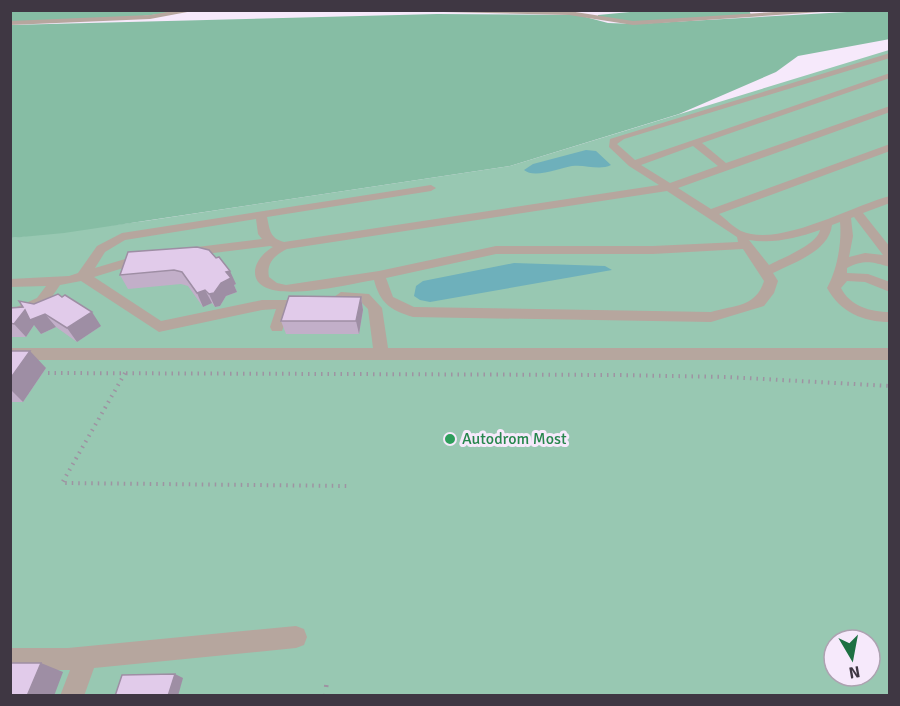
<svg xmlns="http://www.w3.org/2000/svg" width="900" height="706" viewBox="0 0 900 706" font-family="Signika,sans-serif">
	<rect width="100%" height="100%" fill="#f6e9fb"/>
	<path fill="#98c8b2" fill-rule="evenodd" d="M889,50V695H11L10,238L145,221L510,166ZM834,640H870V676H834Z"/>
	<g fill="#86bda4">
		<path d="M651,10H749L751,15L630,22L598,17V15Z"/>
		<path d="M883,10L889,12L890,39L798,56L776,72L679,114L510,166L64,233L11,238L10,25L437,14L578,15L608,23L636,24Z"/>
		<path d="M10,11H187L134,17L11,22Z"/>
	</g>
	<g fill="#6eb0bb">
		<path d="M586,150L596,151L611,165C599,171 585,164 572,166C560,168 534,179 524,170L533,164Z"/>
		<path d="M514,263L605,266L612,270L430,302L420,300L414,296L416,286L423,281Z"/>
	</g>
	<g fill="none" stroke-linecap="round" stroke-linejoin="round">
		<g stroke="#9e93a2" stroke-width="4" stroke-dasharray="1.5 5" stroke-linecap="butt">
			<path d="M48,373L617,375L727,377L890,386"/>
			<path d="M125,373L62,483L350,486"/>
		</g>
		<path stroke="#9e93a2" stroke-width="4.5" stroke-dasharray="2 7" stroke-linecap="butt" d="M325,696L327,680"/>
		<g fill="#b6a69e" fill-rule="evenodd">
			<path d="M179,10H198L150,19L10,25V21L150,15Z"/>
			<path d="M355,10L569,11L633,21L807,10H850L633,25L569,15Z"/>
			<path d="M890,53V58L624,139L617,144L635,160L890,73V78L702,143L726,163L890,106V112L678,188L711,209L890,144V151L719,214C726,219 733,227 741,231C779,248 851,206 890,196V203L863,213L890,247V267C873,262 864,259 847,268V273L868,274L890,282V292L865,282L847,281L841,288C850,306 870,312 890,312V322C863,322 840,312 827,288C837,270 842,243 840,222L832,225C829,251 795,262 773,273L778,281L774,293L764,306L711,322L413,317C390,310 380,303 374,280C353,283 255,309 255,272C255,262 264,252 273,247L270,246L189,256L183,252L189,248L262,239L258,234L256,219L125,240L105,252L95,268L142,254L146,255L148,258L146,261L94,277L161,321L262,300H296L298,303L296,306L290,308L282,331H272L270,327L276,309L262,310L159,332L81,281L60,285L47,304L10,321V310L37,298L46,286L10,287V279L69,276L78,273L97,246L122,233L431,185L436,188L431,191L267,217C270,231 270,238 284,242L659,185L629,166L609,147L610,139ZM693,146L718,166L670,183L641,165ZM667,191L737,237L738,242L653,246H496L379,271L286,285L277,283L269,277C266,263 275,255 287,249ZM854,217L883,255L865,253L849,257L853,236L851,218ZM820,230C817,245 782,258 769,265L749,240C773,244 797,238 820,230ZM743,249L764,281C756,307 735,305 711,312L414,307L393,297L386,278L496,254H653Z"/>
			<path d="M341,292L369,294L382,308L388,348H890V360H10V348H373L368,309L361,302L336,300L334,297Z"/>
			<path d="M296,626L304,629L307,637L304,645L296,648L94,668L84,696H60L70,670H10V648H68Z"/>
		</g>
	</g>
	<g fill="#c2afc9">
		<path d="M216,258L236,284L234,285L237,292L226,296L220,306L215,307L212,303L203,307L188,286L181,284L128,289L120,275Z"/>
		<path d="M361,297L363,310L359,334H286L281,321Z"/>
		<path d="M10,308L101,326L77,342L56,327L41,334L34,325L26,337H10Z"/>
		<path d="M10,351L46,368L23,402H10Z"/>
	</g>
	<g fill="#9e8ea4">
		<path d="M230,271L236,284L234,285L237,292L226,296L220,306L215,307L209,294L226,272Z"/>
		<path d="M205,290L212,303L203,307L197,293Z"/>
		<path d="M361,297L363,310L359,334L356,321Z"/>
		<path d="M25,310L45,314L56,327L41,334L34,325L26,337L14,324Z"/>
		<path d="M92,312L101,326L77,342L67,328Z"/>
		<path d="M30,351L46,368L23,402L10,389V379Z"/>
		<path d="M41,663L63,672L54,696H27Z"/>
		<path d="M175,674L183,678L178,696H168Z"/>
	</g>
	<g fill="#e1cbea" stroke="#9e8ea4" stroke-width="1.5">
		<path d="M197,247L209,250L216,258L219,257L230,271L226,272L231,278L221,283L214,293L209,294L205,290L197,293L182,272L174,270L120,275L128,252Z"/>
		<path d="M58,294L62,297L65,295L92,312L67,328L45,314L30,320L25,310L14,324L10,323V308L23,307L19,301L34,304Z"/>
		<path d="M289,296L361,297L356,321H281Z"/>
		<path d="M10,351H30L10,379Z"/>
		<path d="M10,663H41L27,696H10Z"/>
		<path d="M175,674L168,696H115L122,675Z"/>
	</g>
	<circle fill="#2e9e5b" stroke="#f6e9fb" stroke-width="2" cx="450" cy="439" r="6"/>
	<g text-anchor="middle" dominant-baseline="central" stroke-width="6" stroke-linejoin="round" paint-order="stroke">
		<g font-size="16" fill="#27864d" stroke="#f6e9fb" text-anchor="start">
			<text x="462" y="439">Autodrom Most</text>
		</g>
	</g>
	<rect width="900" height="706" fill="none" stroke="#3f3743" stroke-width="24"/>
	<g transform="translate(852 658) rotate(170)"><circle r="28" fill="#f6e9fb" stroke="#ada2b1" stroke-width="1.5"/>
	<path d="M0-4.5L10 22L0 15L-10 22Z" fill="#1d7042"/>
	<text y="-9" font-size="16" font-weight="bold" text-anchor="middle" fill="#3f3743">N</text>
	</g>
</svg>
